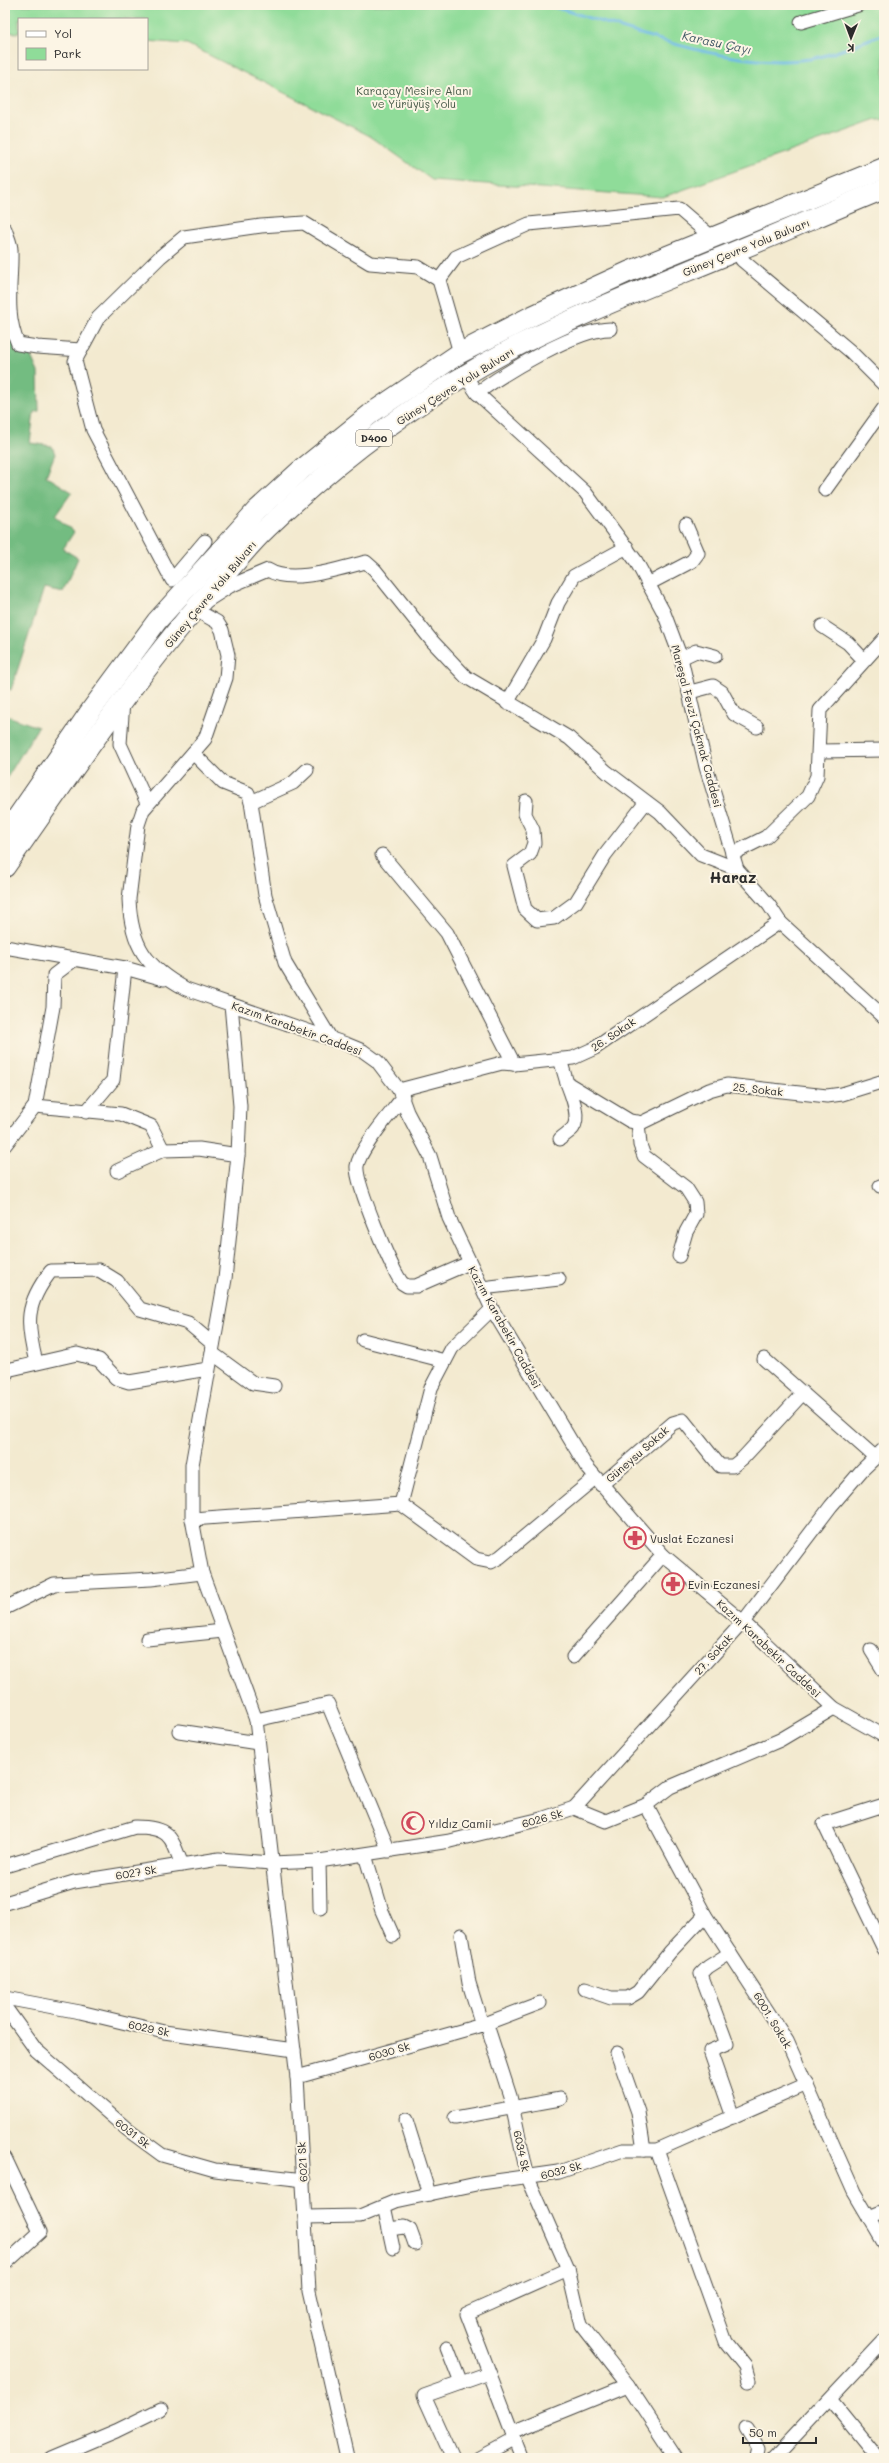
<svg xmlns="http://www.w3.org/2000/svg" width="889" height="2463" viewBox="0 0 889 2463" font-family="Mali,sans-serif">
	<rect width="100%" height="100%" fill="#fcf5e5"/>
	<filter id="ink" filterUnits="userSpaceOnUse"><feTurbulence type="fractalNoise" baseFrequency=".025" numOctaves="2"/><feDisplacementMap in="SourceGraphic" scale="8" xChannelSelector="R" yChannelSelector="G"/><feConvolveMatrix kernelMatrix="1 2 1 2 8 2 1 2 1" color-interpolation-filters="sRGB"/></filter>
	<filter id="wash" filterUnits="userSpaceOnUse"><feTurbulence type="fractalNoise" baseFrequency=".012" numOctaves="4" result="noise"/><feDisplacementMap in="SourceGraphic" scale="16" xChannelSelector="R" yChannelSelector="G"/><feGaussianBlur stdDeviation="0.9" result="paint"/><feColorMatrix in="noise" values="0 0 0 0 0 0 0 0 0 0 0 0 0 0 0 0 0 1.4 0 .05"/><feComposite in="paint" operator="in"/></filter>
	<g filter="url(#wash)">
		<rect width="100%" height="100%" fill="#f3ead0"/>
		<path fill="#8fdc99" stroke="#5d8462" d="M5,5H884V120H877L663,197L432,180L370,136L187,44L147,41V19H19V33L5,32Z"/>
		<g fill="#73bc81" stroke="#4f7456">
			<path d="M5,330L19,351L30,354L38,372L39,411L34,412L30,443L52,446L55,454L46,476L72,492L55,516L74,532L63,549L78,558L63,592L44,588L11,690L5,689Z"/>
			<path d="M5,715L38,727L5,781Z"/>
		</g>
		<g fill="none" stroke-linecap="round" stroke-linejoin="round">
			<path stroke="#70bbe9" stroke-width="3" d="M547,5C626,27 727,71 810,59C836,55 859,42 884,34"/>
		</g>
	</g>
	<g filter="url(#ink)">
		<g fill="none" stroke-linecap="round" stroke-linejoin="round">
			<g stroke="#494844" stroke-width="15">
				<g id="minor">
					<path d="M801,22L858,5"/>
					<path d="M5,229C7,236 11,243 11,250C12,283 4,311 18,344L37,347L81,350"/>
					<path d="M742,260L850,351L884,385"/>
					<path d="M460,353L439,280L456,257L529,224L679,209L707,233"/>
					<path d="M465,376L477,393L585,492L636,561L664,613L681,658L706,767L737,869L769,905L780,922L884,1017"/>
					<path d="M477,393C506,372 577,329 610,329"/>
					<path d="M825,490L884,408"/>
					<path d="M205,541L172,580L93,430L75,361L98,318L160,257L184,237L261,226L304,223L370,263L418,267L439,280"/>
					<path d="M648,584L692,561L698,553L686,525"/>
					<path d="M822,626L848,643L864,660"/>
					<path d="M681,658L696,651L715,656"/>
					<path d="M690,692L713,686L722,692L734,714L757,727"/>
					<path d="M123,701L120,744L147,803"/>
					<path d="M507,703L544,639L558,603L574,576L627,547"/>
					<path d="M820,751L884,750"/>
					<path d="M193,753L223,783L248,793L251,802L265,895L285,963L331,1039"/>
					<path d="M526,801L525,814L533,830L534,843L530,854L514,866L525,909L537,920L554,918L576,902L605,855L646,802"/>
					<path d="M251,802L293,783L307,770"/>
					<path d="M732,854L766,837L808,796L817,776L820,710L884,639"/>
					<path d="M382,855L447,933L514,1064"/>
					<path d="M737,869L701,855L660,812L607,772L569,738L466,677L432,641L375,570L366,562C340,568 291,585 268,570L230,586L194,609L217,622L222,630L228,655L226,678L205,739L143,810L138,825L129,899C131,946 146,967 186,989L346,1044L363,1051L377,1061L399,1090L407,1112L430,1156L449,1218L492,1309L586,1466L663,1555L743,1622L834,1708L884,1736"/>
					<path d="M5,947L125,968L164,979"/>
					<path d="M231,1004L240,1106L238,1155L225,1279L192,1465V1519L202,1573L256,1720L297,2077L309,2291L347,2458"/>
					<path d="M560,1059L567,1083L630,1121L641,1123L709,1090L727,1085L827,1096L842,1094L884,1081"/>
					<path d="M399,1090L502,1063L514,1064L573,1058L595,1048L780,922"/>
					<path d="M403,1097C392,1112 360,1148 357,1166C355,1182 391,1268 402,1283L407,1286H416L469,1263"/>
					<path d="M35,1106L121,1114L151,1126L163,1150"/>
					<path d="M86,1112L113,1080L125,968"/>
					<path d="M638,1122L640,1145L644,1156L686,1188L695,1202L696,1214L686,1232L679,1256"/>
					<path d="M560,1139C564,1135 570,1132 573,1128C581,1116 571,1094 567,1083"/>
					<path d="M5,1145L35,1106L53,1007L54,975L75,959"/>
					<path d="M117,1171L163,1150L199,1149L238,1155"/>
					<path d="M880,1186L884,1185"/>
					<path d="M482,1288L559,1279"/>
					<path d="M363,1340L445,1361"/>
					<path d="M212,1353L253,1383L274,1386"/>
					<path d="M764,1359L875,1457"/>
					<path d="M36,1362C26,1323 25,1304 51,1271L99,1270L117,1281L140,1309L188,1323L213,1344"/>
					<path d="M5,1379L7,1370L77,1354L99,1360L116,1378L129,1382L208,1369"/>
					<path d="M601,1485L673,1423L683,1420L720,1466H733L743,1458L803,1393"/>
					<path d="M401,1504L431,1388L452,1348L492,1309"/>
					<path d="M192,1519L401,1504L476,1559L491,1562L500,1557L595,1478"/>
					<path d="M5,1608L54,1584L151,1579L202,1573"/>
					<path d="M147,1639L223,1631"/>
					<path d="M871,1650L884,1671"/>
					<path d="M573,1657L663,1555"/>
					<path d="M256,1720L328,1704L389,1851"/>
					<path d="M179,1731L258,1743"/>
					<path d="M646,1805L705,1915L787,2041L854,2192L884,2243"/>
					<path d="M884,1805L824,1824L884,1949"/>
					<path d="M574,1808L743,1622L831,1506L862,1470L884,1449"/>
					<path d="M365,1855L382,1911L393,1936"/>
					<path d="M319,1861L320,1908"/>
					<path d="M5,1866L135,1827C169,1827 171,1836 182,1865"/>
					<path d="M5,1903L74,1882L219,1859L271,1863L319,1861L450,1841L541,1819L574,1808L606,1821L646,1805L670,1787L780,1740L834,1708"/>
					<path d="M461,1935L469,1983L482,2025L540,2003"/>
					<path d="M730,1953L708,1967L701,1974L727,2044L710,2051L733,2117"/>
					<path d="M585,1989L611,1998H628L638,1992L670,1952L705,1915"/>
					<path d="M5,1998L80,2012L164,2032L294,2050"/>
					<path d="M5,2007L36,2050L128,2130L162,2155L215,2170L304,2180"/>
					<path d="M617,2053L638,2112L644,2150"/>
					<path d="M297,2077L482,2025L488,2028L510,2096L528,2178L568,2269L581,2325L628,2385L676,2458"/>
					<path d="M455,2118L560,2099"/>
					<path d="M406,2120L429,2194"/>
					<path d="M657,2150L726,2342L745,2366L749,2381"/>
					<path d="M5,2158L40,2232L5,2264"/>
					<path d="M384,2206L393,2248"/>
					<path d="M305,2217L360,2216L396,2201L481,2183L559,2172L623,2150H657L807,2084"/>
					<path d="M869,2218L884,2212"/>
					<path d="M389,2229L404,2227L410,2230L415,2244"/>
					<path d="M447,2347L461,2383"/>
					<path d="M830,2399L878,2458"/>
					<path d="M746,2428L759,2449L757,2458"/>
					<path d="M512,2432L467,2314L568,2269"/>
					<path d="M52,2458L116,2431L161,2409"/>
					<path d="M452,2458L424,2396L489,2373"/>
					<path d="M478,2458L513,2439"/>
					<path d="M522,2458L512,2432L628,2385"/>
					<path d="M774,2458L884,2341"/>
				</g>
			</g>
			<g stroke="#494844" stroke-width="22">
				<g id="highway">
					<path d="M5,835L92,709L157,621L256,511L301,470L373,412L460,353L532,316L628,272L884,168"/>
					<path d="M5,867C74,769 141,668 221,579C236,562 251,543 267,528C340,457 431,390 521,344C591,309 664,281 736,251C786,231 834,209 884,189"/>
				</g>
			</g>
			<use href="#minor" stroke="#fff" stroke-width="13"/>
			<use href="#highway" stroke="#fff" stroke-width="20"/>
		</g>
	</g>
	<defs>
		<g id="pharmacy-ring" transform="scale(1.15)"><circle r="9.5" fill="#fcf5e5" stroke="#d1495b" stroke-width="1.5"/><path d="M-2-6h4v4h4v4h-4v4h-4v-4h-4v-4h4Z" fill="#d1495b"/></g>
		<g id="mosque-ring" transform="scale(1.15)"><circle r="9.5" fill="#fcf5e5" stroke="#d1495b" stroke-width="1.5"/><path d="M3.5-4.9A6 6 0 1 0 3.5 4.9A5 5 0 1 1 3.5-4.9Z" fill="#d1495b"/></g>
	</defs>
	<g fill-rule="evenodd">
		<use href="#pharmacy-ring" x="635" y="1538"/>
		<use href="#pharmacy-ring" x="673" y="1584"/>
		<use href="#mosque-ring" x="413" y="1823"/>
	</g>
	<g text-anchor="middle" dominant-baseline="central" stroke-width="4" stroke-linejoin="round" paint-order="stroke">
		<rect fill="#fcf5e5" stroke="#6a6863" stroke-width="1" x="356" y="430" width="36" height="16" rx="3"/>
		<g font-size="10" font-weight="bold" fill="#2b2b2b">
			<text x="374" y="438">D400</text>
		</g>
		<g font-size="11" fill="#445746" stroke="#fcf5e5">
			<text x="414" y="90">Karaçay Mesire Alanı<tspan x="414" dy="13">ve Yürüyüş Yolu</tspan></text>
		</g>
		<g font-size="11" fill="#2b2b2b" stroke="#fcf5e5">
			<text transform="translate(746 247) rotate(-22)">Güney Çevre Yolu Bulvarı</text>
			<text transform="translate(455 386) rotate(-32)">Güney Çevre Yolu Bulvarı</text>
			<text transform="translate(210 594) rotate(-50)">Güney Çevre Yolu Bulvarı</text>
			<text transform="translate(697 726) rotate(75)">Mareşal Fevzi Çakmak Caddesi</text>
			<text transform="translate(297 1028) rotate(20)">Kazım Karabekir Caddesi</text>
			<text transform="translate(613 1034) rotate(-34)">26. Sokak</text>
			<text transform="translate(758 1089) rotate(6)">25. Sokak</text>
			<text transform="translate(505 1327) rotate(61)">Kazım Karabekir Caddesi</text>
			<text transform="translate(637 1454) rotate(-41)">Güneysu Sokak</text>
			<text transform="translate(769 1648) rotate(43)">Kazım Karabekir Caddesi</text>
			<text transform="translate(713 1654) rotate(-48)">27. Sokak</text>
			<text transform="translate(542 1818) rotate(-16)">6026 Sk</text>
			<text transform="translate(136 1872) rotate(-9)">6027 Sk</text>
			<text transform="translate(773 2020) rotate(59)">6001. Sokak</text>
			<text transform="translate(149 2028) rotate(12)">6029 Sk</text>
			<text transform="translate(389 2051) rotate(-16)">6030 Sk</text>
			<text transform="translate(133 2133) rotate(38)">6031 Sk</text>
			<text transform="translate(522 2151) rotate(78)">6034 Sk</text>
			<text transform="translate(302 2162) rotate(-93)">6021 Sk</text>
			<text transform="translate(561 2170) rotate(-15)">6032 Sk</text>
		</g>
		<g font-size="11" fill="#2b2b2b" stroke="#fcf5e5" text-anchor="start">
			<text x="650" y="1538">Vuslat Eczanesi</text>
			<text x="688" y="1584">Evin Eczanesi</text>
			<text x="428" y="1823">Yıldız Camii</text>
		</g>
		<g font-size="12" font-style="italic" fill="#405664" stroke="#fcf5e5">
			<text transform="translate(717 42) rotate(12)">Karasu Çayı</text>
		</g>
		<g font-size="15" font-weight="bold" fill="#2b2b2b" stroke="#fcf5e5">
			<text x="733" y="877">Haraz</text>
		</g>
	</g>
	<rect width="889" height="2463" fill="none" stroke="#fcf5e5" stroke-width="20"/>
	<rect x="18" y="18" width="130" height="52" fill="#fcf5e5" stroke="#a8a49b"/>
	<rect x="26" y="31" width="20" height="6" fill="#ffffff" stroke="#a8a49b"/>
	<text x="54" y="38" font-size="12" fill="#2b2b2b">Yol</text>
	<rect x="26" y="48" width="20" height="12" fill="#8fdc99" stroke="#a8a49b"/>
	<text x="54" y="58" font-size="12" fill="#2b2b2b">Park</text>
	<g transform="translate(851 38) rotate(181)" stroke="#fcf5e5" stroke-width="3" paint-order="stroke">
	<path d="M0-3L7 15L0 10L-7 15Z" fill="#2b2b2b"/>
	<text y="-6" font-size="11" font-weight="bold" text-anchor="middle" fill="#2b2b2b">K</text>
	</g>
	<path d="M743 2437v6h73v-6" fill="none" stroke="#2b2b2b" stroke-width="2"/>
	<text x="749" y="2437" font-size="12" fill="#2b2b2b" stroke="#fcf5e5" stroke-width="3" paint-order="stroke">50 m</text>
</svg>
